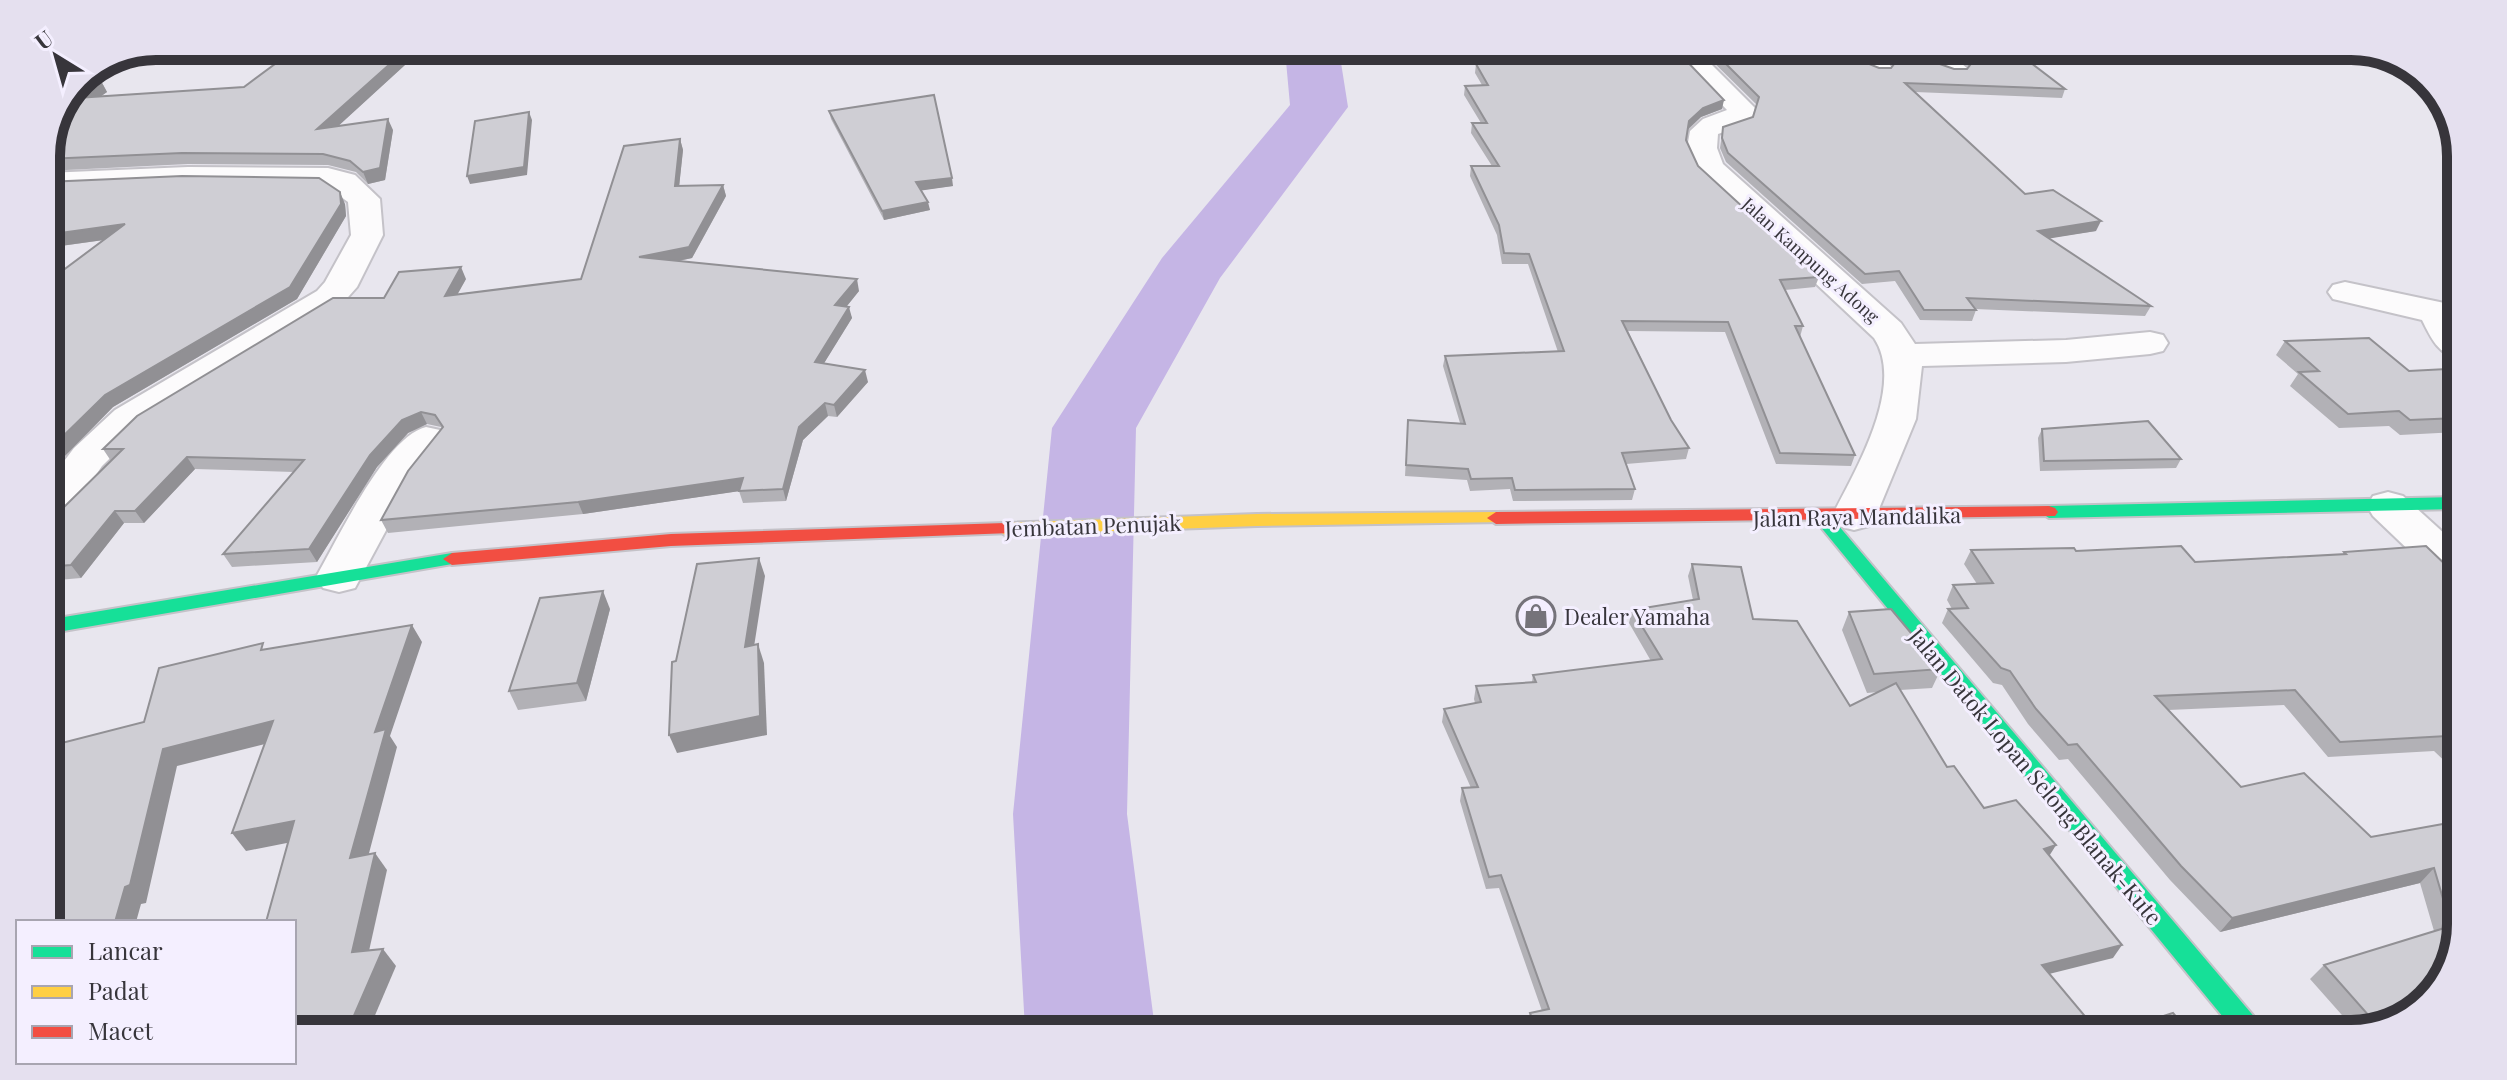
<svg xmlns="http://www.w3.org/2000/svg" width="2507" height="1080" viewBox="0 0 2507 1080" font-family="'Playfair Display',serif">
	<rect width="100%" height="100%" fill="#e8e6ee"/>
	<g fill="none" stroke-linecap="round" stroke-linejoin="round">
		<path fill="#c5b5e5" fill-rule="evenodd" d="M1285,50H1339L1348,107L1220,278L1136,428L1127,814L1155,1029H1025L1013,814L1052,428L1162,258L1290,105Z"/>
		<g stroke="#c4c2c8" stroke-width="4">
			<path id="lane" d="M828,48L851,49L854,52L846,57Z"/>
		</g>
		<g stroke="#c4c2c8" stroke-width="4">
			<g id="street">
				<path d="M156,46H184L180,51L140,61L130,57Z"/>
				<path d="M1672,52H1699L1755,108L1750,123L1718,134L1717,148L1723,164L1901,323L1915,344L2066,340L2150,332L2163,335L2168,343L2163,351L2150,354L2066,362L1922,366L1916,419L1876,516L1869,526L1854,530L1839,526L1832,516C1855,471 1906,386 1874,338L1699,174L1687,148L1690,131L1703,119L1727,110Z"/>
				<path d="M1853,52H1880L1892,68L1888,74C1870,78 1863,67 1853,52Z"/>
				<path d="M1919,52L1949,53L1968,69L1964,75C1948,79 1927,67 1919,52Z"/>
				<path d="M188,167L328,168L355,175L380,199L383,235L357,287L341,305L143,426L102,466L61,526L46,530V485L74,448L115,410L317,291L325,282L351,235L348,202L326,186L188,185L46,191V173Z"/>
				<path d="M2345,282L2449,304L2459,322V359C2438,354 2431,338 2422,320L2333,299L2328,292L2333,285Z"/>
				<path d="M426,427L440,430L446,439L412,482L355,588L339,592L323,588L316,577C338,539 385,437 426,427Z"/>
				<path d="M2388,492L2403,496L2457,545L2456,585L2441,581L2373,516L2367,506L2373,496Z"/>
			</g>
		</g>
		<g stroke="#c4c2c8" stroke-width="4">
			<g id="fast">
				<path d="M2457,497V509L2049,518L2040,512L2049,506Z"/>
				<path d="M1821,510L1827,512L2262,1026L2266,1034H2237L1815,520L1812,516L1815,512Z"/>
				<path d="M452,553L461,559L458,563L46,634V620Z"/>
			</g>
		</g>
		<g stroke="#c4c2c8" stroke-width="4">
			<path id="slow" d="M1496,512L1505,518L1502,522L1257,526L1005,535L996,529L1005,523L1257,514Z"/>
		</g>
		<g stroke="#c4c2c8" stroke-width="4">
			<g id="jam">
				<path d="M2049,506L2055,508L2058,512L2055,516L1496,524L1487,518L1496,512Z"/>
				<path d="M1005,523L1011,525L1014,529L1011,533L671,546L452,565L443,559L452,553L671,534Z"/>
			</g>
		</g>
		<use href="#lane" fill="#fcfbfc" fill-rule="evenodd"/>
		<use href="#street" fill="#fcfbfc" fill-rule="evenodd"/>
		<use href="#fast" fill="#16e098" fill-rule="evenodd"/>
		<use href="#slow" fill="#ffcf43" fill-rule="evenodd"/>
		<use href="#jam" fill="#f24e42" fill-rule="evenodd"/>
	</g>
	<g fill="#b2b1b6">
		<path d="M1482,51L1678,52L1722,109L1701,117L1688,130L1686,140L1698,166L1819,277L1815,287L1785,290L1803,326L1800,337L1855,455L1851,466L1776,464L1725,332L1628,331L1671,420L1689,448L1686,459L1626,464L1635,489L1632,500L1513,501L1510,489L1470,491L1467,480L1405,476L1408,420L1460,423L1443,366L1445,356L1558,352L1528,264H1502L1497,235L1470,176L1471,166H1492L1471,133L1472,123H1481L1464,95L1465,86L1482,85L1475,73L1476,64H1487Z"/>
		<path d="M1703,52H1859L1869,64L1879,68H1891L1893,65L1884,52H1925L1940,64L1954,69H1967L1969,67L1953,53H2018L2065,89L2062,98L1915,92L2025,194L2096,231L2049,238L2151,306L2145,316L1975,309L1976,310L1972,321L1920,320L1895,281L1862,284L1726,162L1720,148L1723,127L1753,117L1757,105Z"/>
		<path d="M417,54L338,126L393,130L385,180L368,184L356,172L328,165L188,164L46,171V149L101,81L107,92L101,96L244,87Z"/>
		<path d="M829,111L953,186L921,190L930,210L884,220L831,119Z"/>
		<path d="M680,139L683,150L679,186L723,185L726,196L692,258L679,261L859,291L847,306L852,318L824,363L868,382L837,417L828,416L803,440L786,501L743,503L739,491L583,514L388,533L381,520L442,429L441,427L427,424L408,433L377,467L317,562L232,567L223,554L294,472L195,469L144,523H124L81,578L46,581V528L111,461L103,449L384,298L466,279L457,294L581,279Z"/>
		<path d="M46,182L345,204L346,216L297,299L113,407L61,460H46V283L104,240L46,248Z"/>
		<path d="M2285,341L2409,371L2459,375L2458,432L2400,435L2389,426L2339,428L2290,386L2298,374L2276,355Z"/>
		<path d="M2042,429L2181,459L2176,468L2040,471L2038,438Z"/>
		<path d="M1971,550L2076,551L2195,562L2342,555L2344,552L2457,571L2455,771L2434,751L2328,757L2284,705L2168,710L2241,787L2371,837L2454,822L2453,966L2412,1015L2357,1032L2310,979L2324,965L2434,931L2420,883L2220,932L2170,880L2068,759L2059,760L2028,724L2002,685L1993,683L1942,623L1948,609H1952L1947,600L1953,585L1977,584L1964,564Z"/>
		<path d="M1692,564L1850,706L1878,692L1867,693L1842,630L1849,612L1941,669L1932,688L1900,690L1947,767L1984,808L2056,845L2049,855L2113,958L1528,1021L1530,1013L1542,1011L1499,888L1486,889L1460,801L1462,788H1471L1442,722L1444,709L1475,703L1474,699L1476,686L1532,682L1533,675L1651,661L1629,623L1632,610L1693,600L1688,576Z"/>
		<path d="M610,609L586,701L518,710L509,691Z"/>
	</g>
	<g fill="#919094">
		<path d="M409,47H414L417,54L323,140L317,129Z"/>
		<path d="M101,81L107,92L83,109L76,98Z"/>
		<path d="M1724,100L1722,109L1701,117L1687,130L1689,121L1703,108Z"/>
		<path d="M529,112L532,120L527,175L470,184L467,176Z"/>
		<path d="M388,119L393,130L385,180L368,184L363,172Z"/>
		<path d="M680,139L683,150L678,197L675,186Z"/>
		<path d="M952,178L953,186L918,191L916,182Z"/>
		<path d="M723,185L726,196L692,258L643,268L639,257Z"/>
		<path d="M340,192L345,204L346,216L297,299L113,407L61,460L52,447L105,395Z"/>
		<path d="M928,202L930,210L884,220L882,211Z"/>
		<path d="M2101,221L2096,231L2034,241L2038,231Z"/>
		<path d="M125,224L132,236L46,248V235Z"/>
		<path d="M461,267L466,279L450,308L445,296Z"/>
		<path d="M857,279L859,291L838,317L835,305Z"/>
		<path d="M849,307L852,318L818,373L815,362Z"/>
		<path d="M865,370L868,382L837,417L834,405Z"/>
		<path d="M825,403L828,416L803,440L786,501L783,489L799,427Z"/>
		<path d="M421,412L427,424L408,433L377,467L317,562L309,549L370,455L402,420Z"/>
		<path d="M187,457L195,469L144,523L135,511Z"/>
		<path d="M743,478L747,490L583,514L578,502Z"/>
		<path d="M115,511L124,523L81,578L71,565Z"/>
		<path d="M759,558L765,576L751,666L745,647Z"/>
		<path d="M603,591L610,609L586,701L577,683Z"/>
		<path d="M412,625L422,642L390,736L397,747L363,876L350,858L375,732Z"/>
		<path d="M758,644L764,663L767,735L677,753L669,735Z"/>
		<path d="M273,721L285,739L177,766L146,903L141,904L136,922H115L163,749Z"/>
		<path d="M294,821L307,839L246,851L232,833Z"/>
		<path d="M2056,845L2048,858L2044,849Z"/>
		<path d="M375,853L387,870L365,969L352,952Z"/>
		<path d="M2434,868L2420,883L2220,932L2232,918Z"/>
		<path d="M2122,945L2113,958L2033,978L2042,965Z"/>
		<path d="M383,949L396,966L370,1027H349Z"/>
	</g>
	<g fill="#cfced4" stroke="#919094" stroke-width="2">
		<path d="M298,47H409L317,129L388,119L380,168L363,172L350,161L323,154L182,153L46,159V149L76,83L101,81L76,98L244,87Z"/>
		<path d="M1487,51L1678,52L1724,100L1703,108L1689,121L1686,140L1698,166L1819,277L1780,280L1803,326H1795L1855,455L1780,453L1728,322L1622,321L1671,420L1689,448L1622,453L1635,489L1515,490L1512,478L1471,479L1468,469L1406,465L1408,420L1465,424L1445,356L1564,351L1529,254L1504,253L1499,225L1471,166H1499L1472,123H1487L1465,86L1488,85L1476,64H1492Z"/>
		<path d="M1714,52H1859L1869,64L1879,68H1891L1898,59L1893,52H1925L1940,64L1954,69H1967L1974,60L1966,53H2018L2065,89L1905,83L2025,194L2053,190L2101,221L2038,231L2151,306L1967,298L1976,310H1924L1899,271L1865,274L1728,153L1722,138L1723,127L1753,117L1759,97Z"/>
		<path d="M934,95L952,178L916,182L928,202L882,211L829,111Z"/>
		<path d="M529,112L524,167L467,176L475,121Z"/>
		<path d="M680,139L675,186L723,185L689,247L639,257L857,279L835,305L849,307L815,362L865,370L834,405L825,403L799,427L783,489L739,491L743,478L578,502L381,520L408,471L443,427L435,415L421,412L402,420L370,455L309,549L223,554L304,460L187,457L135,511H115L71,565L46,567V528L60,511L123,449H103L137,416L333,298H384L399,272L461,267L445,296L581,279L624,146Z"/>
		<path d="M182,176L319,178L340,192L341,204L290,287L105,395L52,447H46V283L125,224L46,235V182Z"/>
		<path d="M2369,338L2409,371L2447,369L2455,375H2459L2458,418L2410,420L2399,411L2348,414L2299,372L2319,371L2285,341Z"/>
		<path d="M2148,421L2181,459L2044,461L2042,429Z"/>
		<path d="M2181,546L2195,562L2346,554L2344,552L2426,546L2450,569L2457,571L2455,744L2447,736L2340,742L2295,690L2155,696L2241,787L2304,773L2371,837L2454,822L2453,966L2412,1015L2378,1026L2324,965L2451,926L2434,868L2232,918L2181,866L2077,744L2068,745L2036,709L2010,671L2001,668L1948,609L1968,608L1953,585L1993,583L1971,550L2074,548L2076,551Z"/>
		<path d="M759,558L745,647L758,644L760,716L669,735L672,662L676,661L697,564Z"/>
		<path d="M1692,564L1741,567L1753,619L1797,621L1850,706L1896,683L1947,767L1954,766L1984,808L2016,800L2056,845L2044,849L2122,945L2042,965L2099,1033L1456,1031L1533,1021L1530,1013L1549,1009L1501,875L1489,877L1462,788L1478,787L1444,709L1481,702L1476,686L1536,682L1533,675L1662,659L1632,610L1699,599Z"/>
		<path d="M603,591L577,683L509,691L540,598Z"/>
		<path d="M1891,609L1941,669L1874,674L1849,612Z"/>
		<path d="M412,625L375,732L386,729L350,858L375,853L352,952L383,949L349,1027L294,1026V939L295,936H294V922H266L294,821L232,833L273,721L163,749L130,885L125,887L115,922H46V747L144,722L159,668L263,643L261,650Z"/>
		<path d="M2173,1013L2190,1033H2110Z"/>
	</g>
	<defs>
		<g id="shop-ring" transform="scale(2)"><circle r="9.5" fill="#f4efff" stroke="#75737a" stroke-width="1.5"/><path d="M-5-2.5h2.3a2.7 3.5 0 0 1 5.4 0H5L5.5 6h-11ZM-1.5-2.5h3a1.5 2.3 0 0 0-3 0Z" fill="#75737a"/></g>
	</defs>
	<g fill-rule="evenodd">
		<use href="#shop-ring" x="1536" y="616"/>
	</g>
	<g text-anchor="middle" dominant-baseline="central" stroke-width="6" stroke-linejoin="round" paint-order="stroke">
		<g font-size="18" fill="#37353b" stroke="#f4efff">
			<text transform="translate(1811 260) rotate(42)">Jalan Kampung Adong</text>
		</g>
		<g font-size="22" fill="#37353b" stroke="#f4efff">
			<text transform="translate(1857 516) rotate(-1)">Jalan Raya Mandalika</text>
			<text transform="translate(1093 525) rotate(-2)">Jembatan Penujak</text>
			<text transform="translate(2036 776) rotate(50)">Jalan Datok Lopan Selong Blanak-Kute</text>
		</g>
		<g font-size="22" fill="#37353b" stroke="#f4efff" text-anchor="start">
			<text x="1564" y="616">Dealer Yamaha</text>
		</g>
	</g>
	<path d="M0 0H2507V1080H0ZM156 60H2351A96 96 0 0 1 2447 156V924A96 96 0 0 1 2351 1020H156A96 96 0 0 1 60 924V156A96 96 0 0 1 156 60Z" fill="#e5e0ef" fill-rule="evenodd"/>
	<path fill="none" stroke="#37353b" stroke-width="10" d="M156 60H2351A96 96 0 0 1 2447 156V924A96 96 0 0 1 2351 1020H156A96 96 0 0 1 60 924V156A96 96 0 0 1 156 60Z"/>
	<rect x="16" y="920" width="280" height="144" fill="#f4efff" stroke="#a8a5b1" stroke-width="2"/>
	<rect x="32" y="946" width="40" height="12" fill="#16e098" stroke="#a8a5b1" stroke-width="2"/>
	<text x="88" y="960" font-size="24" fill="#37353b">Lancar</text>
	<rect x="32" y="986" width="40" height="12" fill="#ffcf43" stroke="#a8a5b1" stroke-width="2"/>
	<text x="88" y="1000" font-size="24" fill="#37353b">Padat</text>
	<rect x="32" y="1026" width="40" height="12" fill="#f24e42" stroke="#a8a5b1" stroke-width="2"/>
	<text x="88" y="1040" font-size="24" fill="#37353b">Macet</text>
	<g transform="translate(56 56) rotate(323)" stroke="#f4efff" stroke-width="6" paint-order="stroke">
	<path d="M0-6L14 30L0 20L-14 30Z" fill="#37353b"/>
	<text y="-12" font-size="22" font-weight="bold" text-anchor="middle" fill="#37353b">U</text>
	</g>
</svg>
